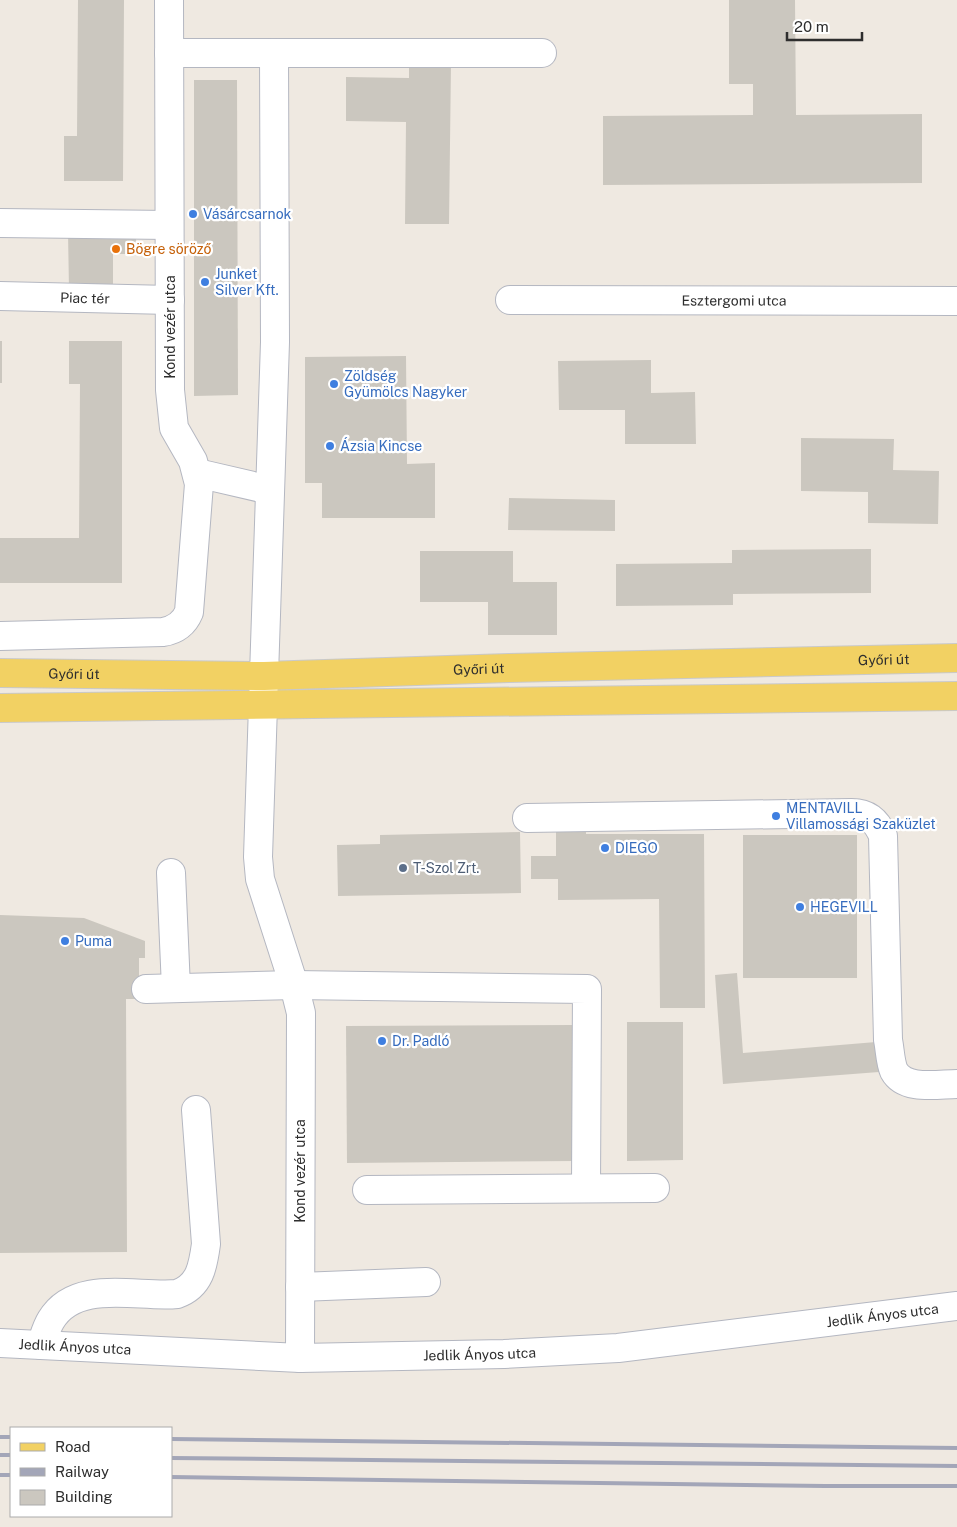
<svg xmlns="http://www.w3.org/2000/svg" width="957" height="1527" viewBox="0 0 957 1527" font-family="'Public Sans',sans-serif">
	<rect width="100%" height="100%" fill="#efe9e1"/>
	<g fill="#cbc7bf">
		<path d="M78,0H124L123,181H64V136H77Z"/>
		<path d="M729,0H795L796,115L922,114V183L603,185V116L753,115V84H729Z"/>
		<path d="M409,63H451L449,224H405L406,122L346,121V77L409,78Z"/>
		<path d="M194,80H237L238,395L194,396Z"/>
		<path d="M136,231V254H113V288L69,289L68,232Z"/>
		<rect x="0" y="341" width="2" height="42"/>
		<path d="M69,341H122V583H0V538H79L80,384H69Z"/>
		<path d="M406,356L407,464L435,463V518H322V483H305V357Z"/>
		<path d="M651,360V393L695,392L696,444H625V410H559L558,361Z"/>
		<path d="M801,438L894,439L893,470L939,471L938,524L868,523V492L801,491Z"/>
		<path d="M509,498L615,500V531L508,530Z"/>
		<path d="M871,549V593L733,594V605L616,606V564L732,563V550Z"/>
		<path d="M420,551H513V582H557V635H488V602H420Z"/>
		<path d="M556,820H586V834H704L705,1008H660L659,899L558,900V879H531V856H556Z"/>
		<path d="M520,832L521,893L338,896L337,845L380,844V835Z"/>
		<rect x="743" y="835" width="114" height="143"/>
		<path d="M0,915L84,918L145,941V958H139V999H126L127,1252L0,1253Z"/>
		<path d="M737,973L743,1053L876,1042L879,1072L723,1084L715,975Z"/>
		<path d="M627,1022H683V1160L627,1161Z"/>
		<path d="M573,1025L574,1161L347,1163L346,1026Z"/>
	</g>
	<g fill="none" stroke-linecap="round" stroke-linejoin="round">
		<g stroke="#b4b7c1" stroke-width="30">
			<g id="minor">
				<path d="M169,53H542"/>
				<path d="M274,53L275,342L258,857L260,879L294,985L301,1013L300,1358"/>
				<path d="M0,223L169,225"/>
				<path id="s1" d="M0,296L170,300"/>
				<path id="s2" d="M510,300L957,301"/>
				<path d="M197,473L270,490"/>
				<path d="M0,636L163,632C175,630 184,624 189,612L199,484L193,461L174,428L170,390L169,0"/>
				<path d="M527,818L852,813C868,813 877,821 883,836L888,1040C890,1049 890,1062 894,1071C905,1091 938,1084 957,1084"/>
				<path d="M171,873L176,988"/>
				<path d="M146,989L294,985L587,989L586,1188"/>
				<path d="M367,1190L655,1188"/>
				<path d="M300,1287L426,1282"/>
				<path id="s3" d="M0,1343L300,1358L504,1354L618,1348L957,1306"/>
				<path d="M41,1345C44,1337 46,1328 51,1320C76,1278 138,1298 177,1294C200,1286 203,1266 206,1244L196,1110"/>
			</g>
		</g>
		<g stroke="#c9c9c9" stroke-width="30">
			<g id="major">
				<path id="s4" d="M0,673L264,676L509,668L957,658"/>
				<path d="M0,708L957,696"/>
			</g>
		</g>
		<use href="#minor" stroke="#fff" stroke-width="28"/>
		<use href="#major" stroke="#f2d163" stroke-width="28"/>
		<g stroke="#a3a6b8" stroke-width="4">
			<path d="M0,1437H11"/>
			<path d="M171,1439L957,1448"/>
			<path d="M0,1455H11"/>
			<path d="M171,1458L957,1466"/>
			<path d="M0,1475H11"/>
			<path d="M171,1477L825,1486H957"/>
		</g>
	</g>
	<g fill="#3f7fe0" stroke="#fff" stroke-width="2">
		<circle cx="193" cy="214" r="5"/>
		<circle cx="205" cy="282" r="5"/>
		<circle cx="334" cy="384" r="5"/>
		<circle cx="330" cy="446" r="5"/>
		<circle cx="776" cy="816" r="5"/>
		<circle cx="605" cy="848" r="5"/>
		<circle cx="800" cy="907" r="5"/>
		<circle cx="65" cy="941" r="5"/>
		<circle cx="382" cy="1041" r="5"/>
	</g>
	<circle fill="#e8710a" stroke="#fff" stroke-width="2" cx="116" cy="249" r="5"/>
	<circle fill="#5c6f8a" stroke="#fff" stroke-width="2" cx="403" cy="868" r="5"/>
	<g text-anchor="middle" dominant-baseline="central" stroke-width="4.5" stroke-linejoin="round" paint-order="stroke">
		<g font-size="14" fill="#366cbe" stroke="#fff" text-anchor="start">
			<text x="203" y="214">Vásárcsarnok</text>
			<text x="215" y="274">Junket<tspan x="215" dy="16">Silver Kft.</tspan></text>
			<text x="344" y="376">Zöldség<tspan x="344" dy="16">Gyümölcs Nagyker</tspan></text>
			<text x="340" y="446">Ázsia Kincse</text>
			<text x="786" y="808">MENTAVILL<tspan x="786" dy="16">Villamossági Szaküzlet</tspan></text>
			<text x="615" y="848">DIEGO</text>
			<text x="810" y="907">HEGEVILL</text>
			<text x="75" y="941">Puma</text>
			<text x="392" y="1041">Dr. Padló</text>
		</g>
		<g font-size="14" fill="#c56008" stroke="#fff" text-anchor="start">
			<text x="126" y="249">Bögre söröző</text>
		</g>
		<g font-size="14" fill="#2e2e2e" stroke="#fff">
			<text stroke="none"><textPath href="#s1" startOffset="85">Piac tér</textPath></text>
			<text stroke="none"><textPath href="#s2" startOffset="224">Esztergomi utca</textPath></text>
			<text transform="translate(170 327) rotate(-90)">Kond vezér utca</text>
			<text stroke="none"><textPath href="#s4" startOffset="884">Győri út</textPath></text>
			<text stroke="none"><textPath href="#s4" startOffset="479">Győri út</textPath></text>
			<text stroke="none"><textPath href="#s4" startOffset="74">Győri út</textPath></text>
			<text transform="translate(300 1171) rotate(-90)">Kond vezér utca</text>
			<text stroke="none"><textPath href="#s3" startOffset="885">Jedlik Ányos utca</textPath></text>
			<text stroke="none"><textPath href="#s3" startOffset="75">Jedlik Ányos utca</textPath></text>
			<text stroke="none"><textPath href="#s3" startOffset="480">Jedlik Ányos utca</textPath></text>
		</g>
		<g font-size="14" fill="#4e5e75" stroke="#fff" text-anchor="start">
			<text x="413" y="868">T-Szol Zrt.</text>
		</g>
	</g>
	<rect x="10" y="1427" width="162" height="90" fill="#ffffff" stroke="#ababab"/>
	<rect x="20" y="1443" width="25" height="8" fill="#f2d163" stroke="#ababab"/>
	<text x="55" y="1452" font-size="15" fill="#2e2e2e">Road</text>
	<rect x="20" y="1468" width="25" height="8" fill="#a3a6b8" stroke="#ababab"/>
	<text x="55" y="1477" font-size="15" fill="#2e2e2e">Railway</text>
	<rect x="20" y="1490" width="25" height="15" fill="#cbc7bf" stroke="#ababab"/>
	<text x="55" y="1502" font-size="15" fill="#2e2e2e">Building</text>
	<path d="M787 32v8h75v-8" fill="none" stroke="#2e2e2e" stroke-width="2.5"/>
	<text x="794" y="32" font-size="15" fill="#2e2e2e" stroke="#ffffff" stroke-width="4" paint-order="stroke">20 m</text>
</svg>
